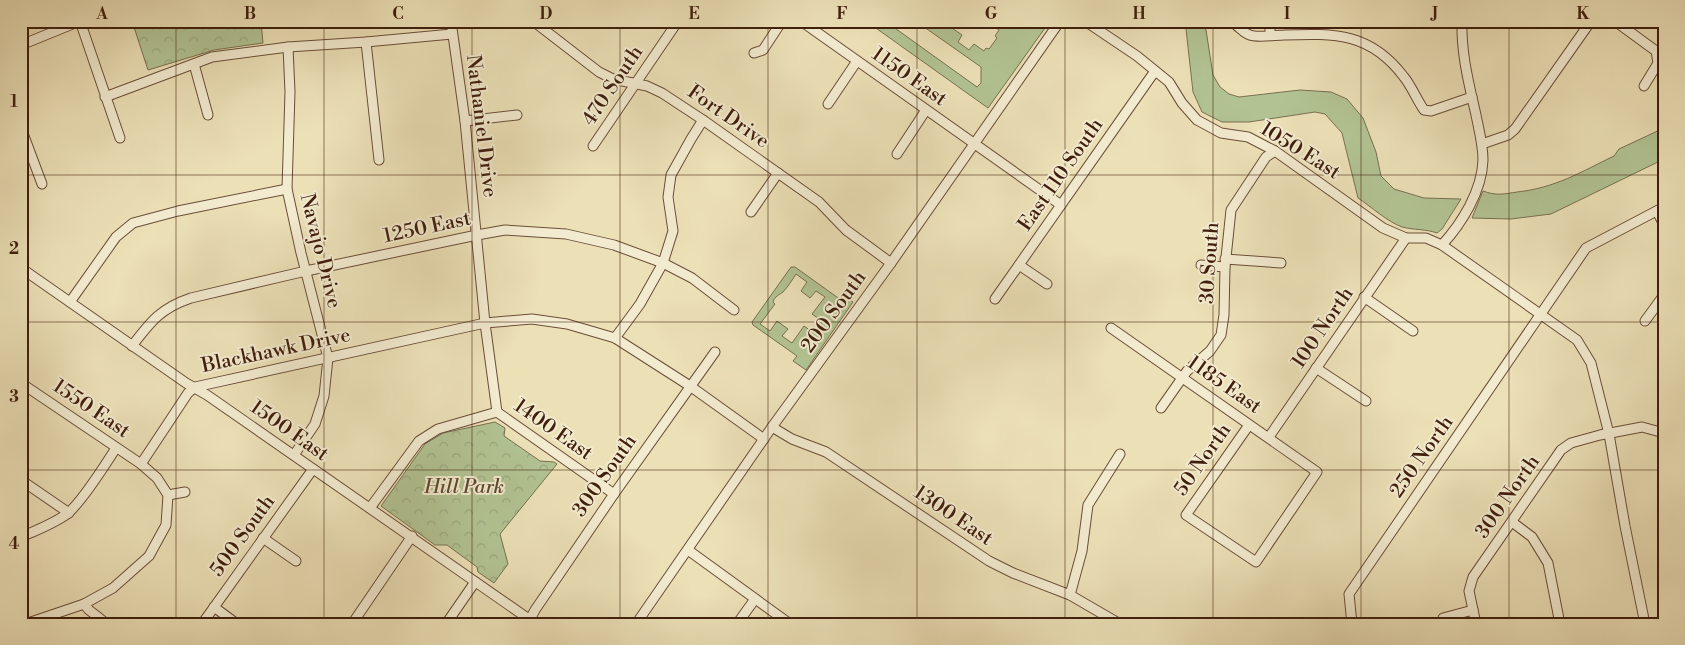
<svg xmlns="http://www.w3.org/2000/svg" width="1685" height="645" viewBox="0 0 1685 645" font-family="'Libre Bodoni',serif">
	<defs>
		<pattern id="park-crowns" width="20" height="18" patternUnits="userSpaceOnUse" patternTransform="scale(1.25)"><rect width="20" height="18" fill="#b2c393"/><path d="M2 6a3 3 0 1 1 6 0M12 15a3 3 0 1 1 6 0" fill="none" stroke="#9aa77e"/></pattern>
	</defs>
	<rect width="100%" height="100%" fill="#ece0b7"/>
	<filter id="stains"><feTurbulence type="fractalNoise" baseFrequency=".004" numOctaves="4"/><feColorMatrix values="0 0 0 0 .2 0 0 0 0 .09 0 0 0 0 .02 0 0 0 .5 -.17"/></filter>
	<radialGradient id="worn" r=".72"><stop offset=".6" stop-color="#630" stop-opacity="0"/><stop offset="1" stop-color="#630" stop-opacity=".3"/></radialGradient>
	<g fill="#b2c393" stroke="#787050" fill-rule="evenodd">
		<path d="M866,21H885L977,87L981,83V67L917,22L918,21H942L962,35L958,42L969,50L974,44L984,51L986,48L989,49L997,38L995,36L999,30L988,22L989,21H1050L988,108Z"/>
		<path d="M1181,21H1202L1206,30L1213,75L1220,87L1229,94L1239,97L1300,90L1331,92L1347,99L1363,118L1376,152L1381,176L1394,189L1424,198L1461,199L1442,229L1437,233C1426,229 1414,230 1402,227C1388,222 1370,206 1358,198L1342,133L1325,114L1315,112L1249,122H1222L1202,112L1193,92L1186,29Z"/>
		<path d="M1664,128V159L1551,214L1511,219L1472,218L1483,191C1496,196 1504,194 1517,192C1555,188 1581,172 1614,156L1619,149Z"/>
		<path d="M791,267H795L841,300L845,296L853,302L806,370L793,361L797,356L753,325L752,322ZM796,274L807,282L801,291L810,298L816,291L825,297L812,314L822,321L819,328L814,333L804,326L792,343L782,336L788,329L777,321L770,331L760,324L775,304L773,302C775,296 779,295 783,292C788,287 792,280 796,274Z"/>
	</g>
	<g fill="url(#park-crowns)" stroke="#787050">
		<path d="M132,21H261L263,43L214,50L148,70Z"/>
		<path d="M495,422L505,428L504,436L540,461L554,462L557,464L500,534L508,564L494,583L478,572L477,567L447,545H435L381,506L425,444L443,433Z"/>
	</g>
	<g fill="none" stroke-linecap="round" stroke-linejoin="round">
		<g stroke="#6a4e38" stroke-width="11">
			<g id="minor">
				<path d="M80,21L120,138"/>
				<path d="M451,21L465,121L485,323L497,412"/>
				<path d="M533,21L599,72L613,79L647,86L662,93L703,120L819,202L846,230L891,263"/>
				<path d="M801,21L1061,205"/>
				<path d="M1085,21L1137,56L1169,82L1182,103L1197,120L1221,133L1248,137L1275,151L1383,228L1406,238H1426L1442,245L1577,340L1591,363L1609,434L1625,526L1645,624"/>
				<path d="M1615,21L1656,51L1658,63L1644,86"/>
				<path d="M1237,26C1241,29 1245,34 1250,35C1256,38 1276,35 1284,35C1336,33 1371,33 1404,77C1412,87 1417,100 1424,110L1431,111L1472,97"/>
				<path d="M1270,35V21"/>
				<path d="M366,42L379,160"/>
				<path d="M21,45L80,21"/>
				<path d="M288,47L290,92L287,189L301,253L328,358L324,396L315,424L294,455"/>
				<path d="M754,53L763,50L782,21"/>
				<path d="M194,64L208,115"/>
				<path d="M105,97L212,57L288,47L366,42L452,34"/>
				<path d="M828,104L857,61"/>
				<path d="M465,121L517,115"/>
				<path d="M21,128L42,184"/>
				<path d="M1482,144L1508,135L1515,129L1591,21"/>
				<path d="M593,146L678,21"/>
				<path d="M897,154L926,110"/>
				<path d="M1657,211L1664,225"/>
				<path d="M751,212L778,173"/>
				<path d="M1442,245C1462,223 1482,191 1483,160C1483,145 1479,130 1476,115C1469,84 1461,54 1462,21"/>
				<path d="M1225,259L1281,263"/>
				<path d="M1019,265L1047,284"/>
				<path d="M1201,265L1225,267"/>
				<path d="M21,268L186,383L207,395L536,624"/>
				<path d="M1364,297L1413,331"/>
				<path d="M995,299L1155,71"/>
				<path d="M70,302L116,237L133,223L178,211L287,189"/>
				<path d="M1645,321L1664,295"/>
				<path d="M1111,328L1317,472L1256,562L1186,515L1249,425"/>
				<path d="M615,338L640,304L663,263L673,231L668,197L671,175L691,139L703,120"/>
				<path d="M132,346C151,321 161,308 191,298L306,271L477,235L505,230L566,234L614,245L663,263L692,278L734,310"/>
				<path d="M1316,368L1366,401"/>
				<path d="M21,383L141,464L157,478L168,495L166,525L149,556L113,588L84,604L25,624"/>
				<path d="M1161,408L1187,371L1210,351L1221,335L1224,315L1225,267L1231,210L1266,157L1275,151"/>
				<path d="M497,412L614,494"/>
				<path d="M772,427L792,439L826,452L989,561L1013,573L1070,595L1120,624"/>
				<path d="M1269,437L1406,238"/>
				<path d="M141,464L188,393L195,387L485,323L532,319L567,324L615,338L690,386L764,439"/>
				<path d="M21,480L69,513"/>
				<path d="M168,495L185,492"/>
				<path d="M370,508L419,441L438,429L497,412"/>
				<path d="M1512,522L1532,537L1548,563L1560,624"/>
				<path d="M21,537C37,530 53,524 67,514C82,502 105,465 116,448"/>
				<path d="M263,538L296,561"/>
				<path d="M688,550L790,624"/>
				<path d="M1070,595L1082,551L1088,505L1120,454"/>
				<path d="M84,604L89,610L107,624"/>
				<path d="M214,607L237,624"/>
				<path d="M1443,618L1473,610"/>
				<path d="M528,623L535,610L614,494L715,352"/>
				<path d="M202,624L313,469"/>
				<path d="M352,624L412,536"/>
				<path d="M446,624L475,582"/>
				<path d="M636,624L772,427L891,263L1060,21"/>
				<path d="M737,624L755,599"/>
				<path d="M1352,624L1349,594L1586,248L1664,207"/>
				<path d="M1476,624L1469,591L1473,577L1561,450L1571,443L1600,435L1642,427L1664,433"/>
			</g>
		</g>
		<use href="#minor" stroke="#f3ebd0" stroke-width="9"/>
	</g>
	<path fill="none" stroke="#3f1e0d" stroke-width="1" stroke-opacity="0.55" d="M176,21V624M324,21V624M472,21V624M620,21V624M768,21V624M917,21V624M1065,21V624M1213,21V624M1361,21V624M1509,21V624M21,175H1664M21,322H1664M21,470H1664"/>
	<g text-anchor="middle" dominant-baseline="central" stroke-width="4" stroke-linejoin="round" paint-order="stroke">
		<g font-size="20" fill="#3f1e0d" stroke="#f3ebd0">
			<text transform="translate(909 77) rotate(35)">1150 East</text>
			<text transform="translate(613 86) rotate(-56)">470 South</text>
			<text transform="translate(728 117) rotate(35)">Fort Drive</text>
			<text transform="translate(481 126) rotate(83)">Nathaniel Drive</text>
			<text transform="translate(1300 151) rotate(32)">1050 East</text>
			<text transform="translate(1061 175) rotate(-55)">East 110 South</text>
			<text transform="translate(427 228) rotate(-12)">1250 East</text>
			<text transform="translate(320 251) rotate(76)">Navajo Drive</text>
			<text transform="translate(1210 263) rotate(-86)">30 South</text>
			<text transform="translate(834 312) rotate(-54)">200 South</text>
			<text transform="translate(1323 328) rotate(-56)">100 North</text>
			<text transform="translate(276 351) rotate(-12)">Blackhawk Drive</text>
			<text transform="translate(1224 385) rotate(35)">1185 East</text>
			<text transform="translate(91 409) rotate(34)">1550 East</text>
			<text transform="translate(553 430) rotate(35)">1400 East</text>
			<text transform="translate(289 431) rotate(35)">1500 East</text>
			<text transform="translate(1422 457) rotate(-55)">250 North</text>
			<text transform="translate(1203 460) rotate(-55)">50 North</text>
			<text transform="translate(605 476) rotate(-55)">300 South</text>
			<text transform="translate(1508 497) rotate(-55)">300 North</text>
			<text transform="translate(953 516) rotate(34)">1300 East</text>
			<text transform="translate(243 536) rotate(-54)">500 South</text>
		</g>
		<g font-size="20" font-style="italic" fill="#5c472e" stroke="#f3ebd0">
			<text x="464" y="487">Hill Park</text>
		</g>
	</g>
	<rect width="1685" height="645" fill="none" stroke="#ece0b7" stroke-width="55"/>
	<rect x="28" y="28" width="1630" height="590" fill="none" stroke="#3f1e0d" stroke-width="2"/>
	<g font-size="16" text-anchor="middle" font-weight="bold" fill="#3f1e0d">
		<text x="102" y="19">A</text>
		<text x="250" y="19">B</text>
		<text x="398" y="19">C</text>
		<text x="546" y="19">D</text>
		<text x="694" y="19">E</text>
		<text x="842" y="19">F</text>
		<text x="991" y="19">G</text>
		<text x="1139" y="19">H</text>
		<text x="1287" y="19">I</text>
		<text x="1435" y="19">J</text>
		<text x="1583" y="19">K</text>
		<text x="14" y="107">1</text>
		<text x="14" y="254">2</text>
		<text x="14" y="402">3</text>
		<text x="14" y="549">4</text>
	</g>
	<rect width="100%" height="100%" filter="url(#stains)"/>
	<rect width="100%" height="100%" fill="url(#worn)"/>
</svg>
